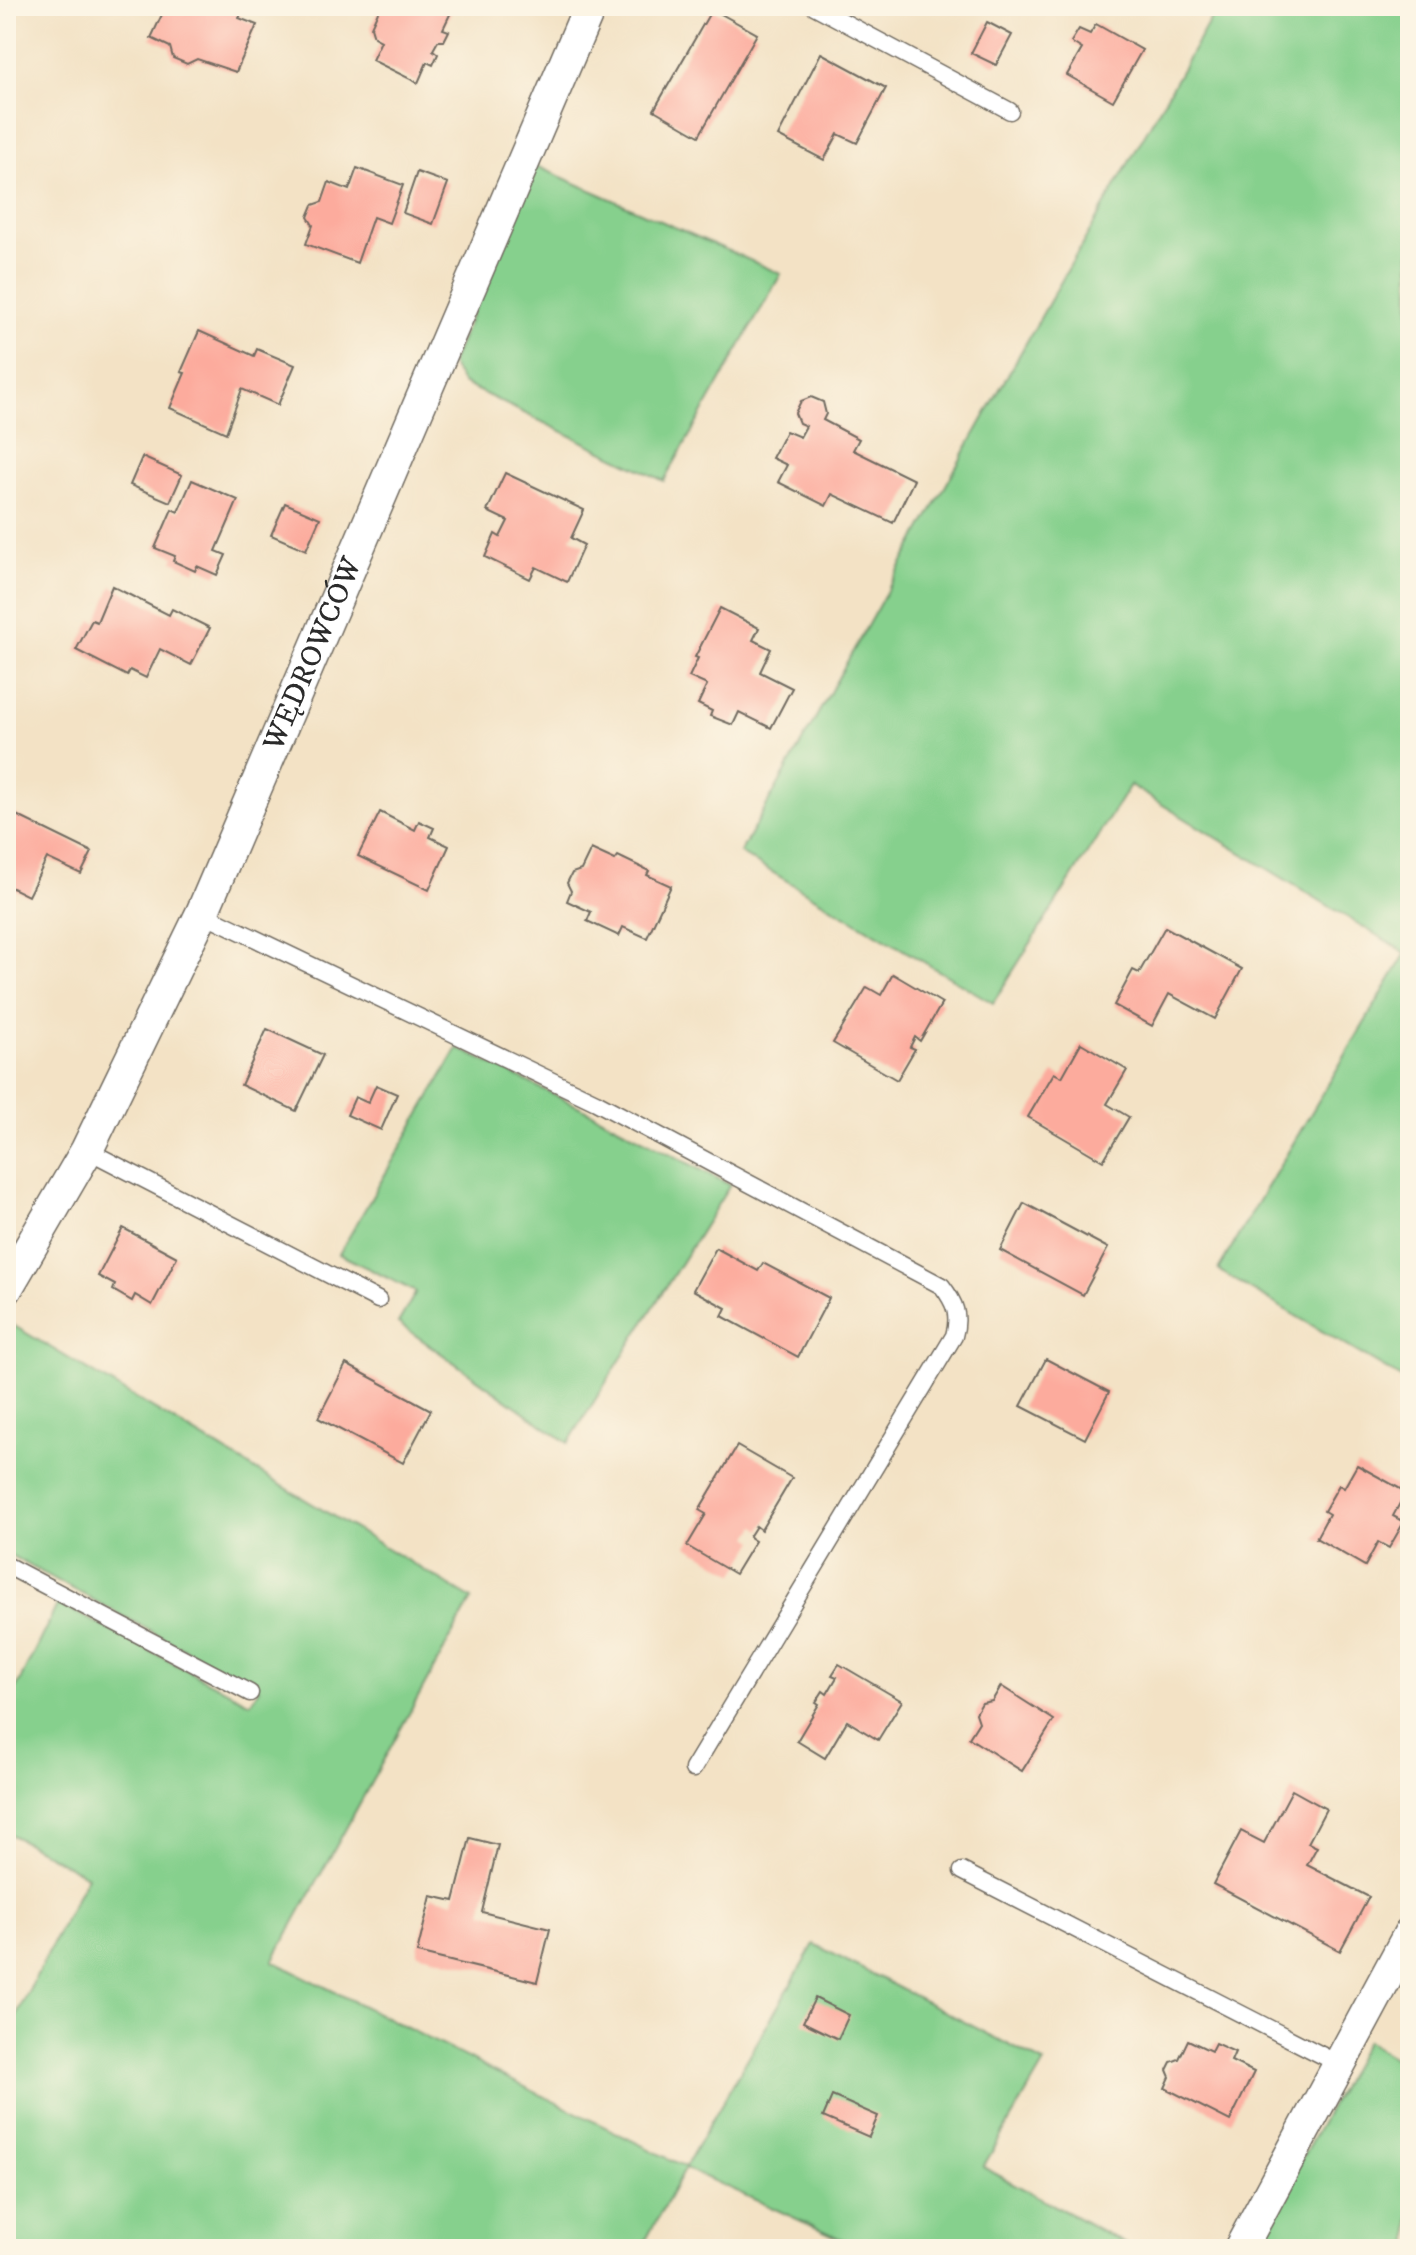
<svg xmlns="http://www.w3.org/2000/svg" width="1416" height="2255" viewBox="0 0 1416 2255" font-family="'IM FELL DW Pica',serif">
	<rect width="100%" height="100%" fill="#fcf5e5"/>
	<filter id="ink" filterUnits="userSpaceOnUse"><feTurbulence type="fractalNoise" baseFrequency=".0125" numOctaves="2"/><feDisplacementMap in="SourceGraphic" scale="16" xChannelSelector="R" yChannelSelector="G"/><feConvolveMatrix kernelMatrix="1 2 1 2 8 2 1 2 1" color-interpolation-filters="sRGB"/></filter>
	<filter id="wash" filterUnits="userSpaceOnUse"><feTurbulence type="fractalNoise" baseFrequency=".006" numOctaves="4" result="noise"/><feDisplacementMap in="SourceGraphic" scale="32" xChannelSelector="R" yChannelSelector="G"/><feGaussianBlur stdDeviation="1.8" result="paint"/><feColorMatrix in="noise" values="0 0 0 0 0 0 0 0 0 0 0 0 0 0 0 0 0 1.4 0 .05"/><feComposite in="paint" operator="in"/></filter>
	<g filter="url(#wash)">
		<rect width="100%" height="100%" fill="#f3e2c5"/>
		<g fill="#86d08d" stroke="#587e5c" stroke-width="2">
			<path d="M1218,6H1410V1383L1218,1270L1406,953L1130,785L993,1003L740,853L1001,387Z"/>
			<path d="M534,165L781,274L664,481L462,383L451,364Z"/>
			<path d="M458,1048L592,1113L730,1185L568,1443L398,1323L416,1292L339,1254Z"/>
			<path d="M6,1321L472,1599L273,1961L685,2167L814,1944L1044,2063L983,2167L1135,2249H863L685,2168L641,2249H6V2036L87,1876L6,1832V1709L58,1603L250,1703L259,1689L6,1553Z"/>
			<path d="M1366,2041L1410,2068V2249H1252Z"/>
		</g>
		<g id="blocks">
			<g fill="#fcab9d">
				<path d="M166,6H224L241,14L239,18L257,25L236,72L197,59L187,64L173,58L170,47L151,38Z"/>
				<path d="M384,6H454L443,29L449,31L444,41H438L433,50L438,54L433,65L427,62L418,83L372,60L381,41L374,37L371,27L380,7Z"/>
				<path d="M712,9L757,34L699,136L654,110Z"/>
				<path d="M987,22L1012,35L996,65L971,53Z"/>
				<path d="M1096,24L1142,50L1113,101L1067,75L1082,49L1071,42L1079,29L1090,34Z"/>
				<path d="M821,53L886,88L857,143L838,134L824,160L778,136Z"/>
				<path d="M357,168L403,185L389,223L373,217L357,263L306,244L313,225L308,217L313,205L322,202L329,182L349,190Z"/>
				<path d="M417,172L448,183L433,224L403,213Z"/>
				<path d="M199,331L254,356L257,349L295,365L278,405L242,389L226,433L170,408L185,373L181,372Z"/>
				<path d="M811,397L823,402L826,414L823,420L859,439L853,450L914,480L893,523L832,494L826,506L778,482L787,465L772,458L786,431L800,437L806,426L799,423L795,413L801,401Z"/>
				<path d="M142,457L182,475L170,502L130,485Z"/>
				<path d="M505,473L584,510L571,538L584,545L567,582L536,567L530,579L485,557L495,534L500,537L508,521L487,511Z"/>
				<path d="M192,480L238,500L216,551L226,555L217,575L197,566L195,571L173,561L175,556L155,548L172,509L178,512Z"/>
				<path d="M285,503L320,518L306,550L271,535Z"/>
				<path d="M112,586L169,615L172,609L210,628L191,665L160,649L146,678L130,670L127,676L76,650L92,620L97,622Z"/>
				<path d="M720,608L759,628L753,640L771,649L760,672L792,688L771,728L739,712L733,725L710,716L712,711L698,704L707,685L689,677L698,658L695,657Z"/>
				<path d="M6,810L92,852L81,874L47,858L28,896L6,885Z"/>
				<path d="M380,812L415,830L419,821L434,828L430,837L449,846L429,890L358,856Z"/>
				<path d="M591,849L615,860L618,856L649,871L647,875L671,886L647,938L623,927L619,936L587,921L591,912L567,901L571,891L567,883L572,873L581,870Z"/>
				<path d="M1165,927L1242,969L1215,1019L1169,994L1152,1026L1114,1005L1133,970L1139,973Z"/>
				<path d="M893,974L942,1003L920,1041L915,1037L910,1047L915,1049L897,1080L833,1043L867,987L881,995Z"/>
				<path d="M267,1029L323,1055L296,1111L241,1085Z"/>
				<path d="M1081,1043L1127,1070L1107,1104L1129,1117L1103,1161L1028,1117L1054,1073L1062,1077Z"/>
				<path d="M376,1085L397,1094L381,1130L347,1115L355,1097L368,1103Z"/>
				<path d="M1024,1203L1108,1248L1083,1295L1000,1250Z"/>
				<path d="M123,1228L177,1257L152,1305L135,1295L132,1301L113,1290L115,1285L98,1276Z"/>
				<path d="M716,1248L758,1271L763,1263L829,1298L798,1357L722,1316L726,1308L693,1290Z"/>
				<path d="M1046,1359L1109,1392L1085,1439L1021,1406Z"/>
				<path d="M346,1364L431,1410L403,1463L318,1418Z"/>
				<path d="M737,1446L792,1478L761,1530L756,1526L749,1537L755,1541L735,1574L687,1546L706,1514L699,1510Z"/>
				<path d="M1357,1465L1406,1492L1393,1516L1404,1522L1389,1548L1378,1542L1365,1566L1316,1538L1329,1514L1324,1511L1339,1485L1344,1488Z"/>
				<path d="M839,1664L902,1701L878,1740L847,1721L825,1758L797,1741L819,1704L816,1702L823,1691L827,1694L837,1677L832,1675Z"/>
				<path d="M1001,1686L1054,1720L1022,1771L969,1738L979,1722L976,1713L982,1703L992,1701Z"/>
				<path d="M1292,1790L1326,1809L1308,1843L1317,1847L1307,1865L1369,1897L1340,1951L1213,1884L1241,1831L1264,1843Z"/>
				<path d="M470,1838L498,1845L482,1912L550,1929L537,1982L417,1953L431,1896L454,1901Z"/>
				<path d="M815,1998L849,2015L838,2039L803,2022Z"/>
				<path d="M1188,2040L1211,2051L1215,2043L1235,2052L1231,2061L1254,2072L1230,2121L1165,2088L1170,2077L1167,2070L1171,2062L1179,2059Z"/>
				<path d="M832,2096L878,2116L869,2137L823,2117Z"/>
			</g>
		</g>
	</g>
	<g filter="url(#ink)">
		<use href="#blocks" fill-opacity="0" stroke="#716b61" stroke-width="2"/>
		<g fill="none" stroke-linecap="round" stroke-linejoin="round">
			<g stroke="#716b61" stroke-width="19">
				<g id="service">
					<path d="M814,6L1010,111"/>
					<path d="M202,913L596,1102L942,1286C955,1303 960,1315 954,1336L693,1769"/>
					<path d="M87,1150L378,1300"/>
					<path d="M6,1565L250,1693"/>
					<path d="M962,1871L1339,2064"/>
				</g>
			</g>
			<g stroke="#716b61" stroke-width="35">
				<g id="minor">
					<path id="s1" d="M6,1289L87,1150L202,913L590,6"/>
					<path d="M1240,2249L1410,1933"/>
				</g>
			</g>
			<use href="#service" stroke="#fff" stroke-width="16"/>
			<use href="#minor" stroke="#fff" stroke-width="32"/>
		</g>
	</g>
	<g text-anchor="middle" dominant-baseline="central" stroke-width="7" stroke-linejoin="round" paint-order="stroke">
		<g font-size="30" fill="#2b2b2b" stroke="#fcf5e5">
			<text stroke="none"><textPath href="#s1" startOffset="706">WĘDROWCÓW</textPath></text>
		</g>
	</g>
	<rect width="1416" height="2255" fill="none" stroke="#fcf5e5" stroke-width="32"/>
</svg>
